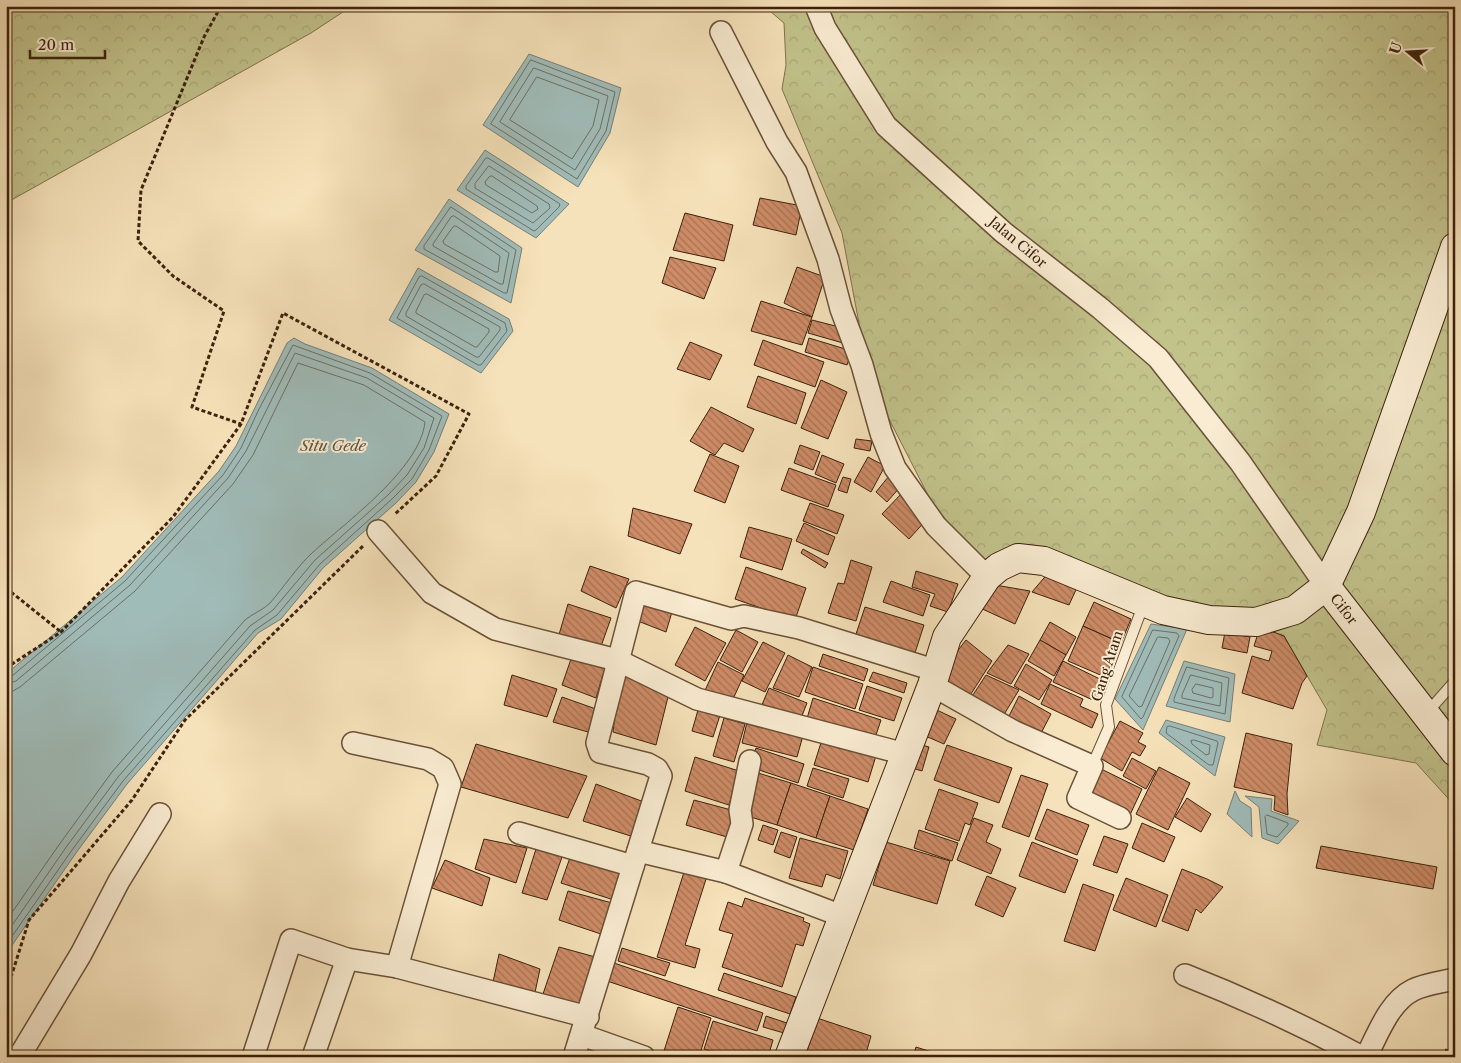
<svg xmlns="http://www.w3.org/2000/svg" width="1461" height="1063" viewBox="0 0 1461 1063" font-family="'Libre Caslon Text',serif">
	<defs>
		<pattern id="forest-crowns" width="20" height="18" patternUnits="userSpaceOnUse" patternTransform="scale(1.25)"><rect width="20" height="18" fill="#c2c28b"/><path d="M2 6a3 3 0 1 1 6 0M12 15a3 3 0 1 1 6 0" fill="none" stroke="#a8a677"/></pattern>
		<pattern id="building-back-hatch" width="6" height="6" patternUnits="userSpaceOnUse" patternTransform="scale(1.25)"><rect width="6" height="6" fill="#ce8c67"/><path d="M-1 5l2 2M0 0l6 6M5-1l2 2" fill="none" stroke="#a87253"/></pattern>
	</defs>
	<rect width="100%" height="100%" fill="#f6e2ba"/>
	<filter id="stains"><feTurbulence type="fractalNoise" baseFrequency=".004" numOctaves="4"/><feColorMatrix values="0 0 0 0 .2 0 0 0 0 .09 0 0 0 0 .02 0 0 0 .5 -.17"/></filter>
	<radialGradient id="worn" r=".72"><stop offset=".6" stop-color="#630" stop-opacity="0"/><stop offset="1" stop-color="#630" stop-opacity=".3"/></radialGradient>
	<g fill="url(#forest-crowns)" stroke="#80724c">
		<path d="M6,6H352L311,33L6,203Z"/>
		<path d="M764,6H1455V806L1416,763L1317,745L1327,710L1284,636L1080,567L982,571L929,497L870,382L842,233L782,89L786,65L784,23Z"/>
	</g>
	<g fill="#a0bcb9" stroke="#787e74">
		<path d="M529,54L621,88L610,133L578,187L483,125Z"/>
		<path d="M485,150L569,204L536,238L457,190Z"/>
		<path d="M449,199L522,248L511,303L415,250Z"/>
		<path d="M418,268L509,319L513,331L481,373L389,320Z"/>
		<path d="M294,338L305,344L372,368L449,414L434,452L416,482L396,503L323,568L281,619L258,633L127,784L76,853L6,954V674L122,577L219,471L236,446L287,343Z"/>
		<path d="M1151,624L1187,629L1143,730L1115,699Z"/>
		<path d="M1184,661L1235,674L1230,722L1166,706Z"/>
		<path d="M1166,720L1225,737L1215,776L1159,733Z"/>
		<path d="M1235,791L1240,801L1251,808L1252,837L1227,814Z"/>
		<path d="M1245,796L1272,799L1271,811L1299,821L1278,844L1262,838L1259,807Z"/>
	</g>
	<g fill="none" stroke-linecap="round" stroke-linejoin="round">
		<g stroke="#6e6e62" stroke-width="1">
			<path d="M531,60L615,92L606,131L577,179L491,124Z"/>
			<path d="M534,68L608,96L600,129L575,170L500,122Z"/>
			<path d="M537,77L599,100L593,126L572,159L510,120Z"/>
			<path d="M488,158L560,204L559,207L536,230L534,231L466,189V186L485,159Z"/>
			<path d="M489,166L549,204L550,208L533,223L475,188V184Z"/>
			<path d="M492,176L537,206L538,209L532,213L486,185L485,182L489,177Z"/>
			<path d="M451,207L516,250L507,293H504L424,249V246Z"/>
			<path d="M454,216L509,253L503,284H500L433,246V244L451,217Z"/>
			<path d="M456,226L500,256L498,272H495L444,244L443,241L453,227Z"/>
			<path d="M422,276L505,323L507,331L481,365H478L397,318L419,277Z"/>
			<path d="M424,284L500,327V330L479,357H476L406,316V313L421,285Z"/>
			<path d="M427,294L489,329V332L477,347H475L416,313V311L424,295Z"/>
			<path d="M1153,630L1177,633L1179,636L1143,717L1141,719L1122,697Z"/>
			<path d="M1159,637L1168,638L1170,641L1142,706L1139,707L1129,696L1157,638Z"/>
			<path d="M1187,667L1229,678L1225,714L1174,702V699Z"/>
			<path d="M1191,675L1222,683L1220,706L1182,698V695Z"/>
			<path d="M6,678L12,676L125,581L223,475L241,448L259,409L293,345L370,373L442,416L429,450L412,479L392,499L320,564L277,615L255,630L123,781L72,850L6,945"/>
			<path d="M6,684L16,681L130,585L228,478L246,451L295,353L367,378L434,418L424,448L407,475L388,495L315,560L273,610L250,626L118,777L67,846L6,934"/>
			<path d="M1196,684L1213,688V697L1211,698L1193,693L1192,690Z"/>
			<path d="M6,691H13L20,687L135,591L233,484L253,455L298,363L364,385L425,422C420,469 346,522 312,553C296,568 284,587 270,603C263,610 252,614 245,620L112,772L61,842L6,921"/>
			<path d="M1170,726L1217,741L1218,743L1213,765H1209L1166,733L1167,727Z"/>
			<path d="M1194,740L1210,745L1209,754L1206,755L1192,744L1191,741Z"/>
			<path d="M1267,815L1288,823V825L1277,837L1267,834L1265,817Z"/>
		</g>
	</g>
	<g fill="url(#building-back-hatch)" stroke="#3d210c">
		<path d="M760,198L802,206L796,235L753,225Z"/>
		<path d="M685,213L733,225L724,261L673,250Z"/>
		<path d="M670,257L716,268L704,299L662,283Z"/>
		<path d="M797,267L825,277L812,317L784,303Z"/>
		<path d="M761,301L812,317L802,345L751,331Z"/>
		<path d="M812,320L847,329L843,343L808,333Z"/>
		<path d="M809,338L852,351L847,365L805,352Z"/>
		<path d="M763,340L824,362L815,387L754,365Z"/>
		<path d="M690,342L722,355L710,380L677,369Z"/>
		<path d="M758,376L806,393L796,424L747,407Z"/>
		<path d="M821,380L847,392L828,439L801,428Z"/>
		<path d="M711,407L754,429L743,452L724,443L715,455L690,441Z"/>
		<path d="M856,439L872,441L870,451L854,448Z"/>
		<path d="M800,445L820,452L813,470L794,463Z"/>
		<path d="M710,454L739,466L725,503L694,491Z"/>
		<path d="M822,455L844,464L836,483L815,474Z"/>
		<path d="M868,457L885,466L871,492L854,482Z"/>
		<path d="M789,468L836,485L828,507L781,490Z"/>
		<path d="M889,476L901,486L887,502L876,492Z"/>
		<path d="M843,477L851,479L847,493L838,490Z"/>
		<path d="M902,493L928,518L909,539L882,514Z"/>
		<path d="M810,503L844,515L837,534L803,521Z"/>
		<path d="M633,508L692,524L680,554L628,536Z"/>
		<path d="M804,523L835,537L828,555L796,541Z"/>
		<path d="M749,527L792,539L782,570L740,557Z"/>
		<path d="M803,549L828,563L825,568L801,553Z"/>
		<path d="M851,560L872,567L856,621L828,613L838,583L844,584Z"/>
		<path d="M590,566L629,579L616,608L581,591Z"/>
		<path d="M746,567L806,588L795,620L735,599Z"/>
		<path d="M916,571L958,584L948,612L930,606L935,594L912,587Z"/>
		<path d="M1049,572L1080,581L1069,605L1032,592Z"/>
		<path d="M891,581L930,595L923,616L883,602Z"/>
		<path d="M995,585L1030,591L1015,624L978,607Z"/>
		<path d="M637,587L675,602L666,632L625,616Z"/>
		<path d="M1094,602L1131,619L1121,643L1083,626Z"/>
		<path d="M568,604L611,618L599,652L558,638Z"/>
		<path d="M865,607L924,625L913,659L854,640Z"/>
		<path d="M1050,622L1076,637L1066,655L1040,640Z"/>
		<path d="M1083,626L1121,643L1105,677L1068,661Z"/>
		<path d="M695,627L726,643L705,681L675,665Z"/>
		<path d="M1260,627L1284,636L1307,676L1302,683L1293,709L1242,693L1252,656L1269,661L1272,651L1254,646Z"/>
		<path d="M736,630L758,642L742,672L720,660Z"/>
		<path d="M1225,632L1250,637L1247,653L1222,648Z"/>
		<path d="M966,640L992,661L969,697L938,676Z"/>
		<path d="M1040,640L1066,655L1054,676L1028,661Z"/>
		<path d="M763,642L785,653L765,692L742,681Z"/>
		<path d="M1008,645L1029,654L1011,684L987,673Z"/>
		<path d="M823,654L868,669L864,681L819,666Z"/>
		<path d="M788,655L812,667L799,697L773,688Z"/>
		<path d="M571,659L605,668L596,698L562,685Z"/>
		<path d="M1063,661L1104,681L1095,701L1053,682Z"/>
		<path d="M718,662L744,675L728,710L702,697Z"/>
		<path d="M1026,664L1052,680L1039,700L1014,686Z"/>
		<path d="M813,667L863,684L855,709L805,692Z"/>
		<path d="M873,672L907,683L904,693L869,681Z"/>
		<path d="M620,673L669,693L656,745L613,732Z"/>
		<path d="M512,675L557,689L547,717L504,705Z"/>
		<path d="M986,675L1019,690L1000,721L969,701Z"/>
		<path d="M1050,684L1083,699L1080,706L1098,714L1092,728L1041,704Z"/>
		<path d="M867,686L902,698L894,721L859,710Z"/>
		<path d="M769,688L807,703L798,726L759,712Z"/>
		<path d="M1019,696L1051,714L1038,739L1006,722Z"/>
		<path d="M562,697L596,709L588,732L553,722Z"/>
		<path d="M813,698L881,720L873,744L806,722Z"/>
		<path d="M700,703L722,709L713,737L692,731Z"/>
		<path d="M928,706L956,719L944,744L916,732Z"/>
		<path d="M724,718L745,724L734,762L713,756Z"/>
		<path d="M748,718L804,732L797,757L742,743Z"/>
		<path d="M1120,721L1143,733L1138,742L1146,746L1140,756L1132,752L1122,771L1100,758Z"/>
		<path d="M824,733L878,749L868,782L814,765Z"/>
		<path d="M1246,733L1292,744L1287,794L1288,815L1274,810L1275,796L1234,787Z"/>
		<path d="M912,742L929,747L922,771L905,766Z"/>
		<path d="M476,744L587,776L568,818L461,787Z"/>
		<path d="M947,745L1012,768L999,803L934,780Z"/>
		<path d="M756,748L804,764L798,783L750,767Z"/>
		<path d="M695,757L739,771L729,805L685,791Z"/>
		<path d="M1132,758L1156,771L1146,789L1123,776Z"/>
		<path d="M1097,767L1142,789L1129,817L1084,795Z"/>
		<path d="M1159,767L1190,783L1168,830L1136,814Z"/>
		<path d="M813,768L849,779L843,798L807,786Z"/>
		<path d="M758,773L791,783L777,825L744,815Z"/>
		<path d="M1021,775L1048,784L1029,837L1002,827Z"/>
		<path d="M791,783L830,796L816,838L777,825Z"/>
		<path d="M596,784L644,802L634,837L583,821Z"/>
		<path d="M939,789L978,803L970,825L965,823L959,841L925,829Z"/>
		<path d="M830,796L868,809L854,850L816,838Z"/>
		<path d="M1187,798L1211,814L1201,832L1175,817Z"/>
		<path d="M694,800L735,811L727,837L686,825Z"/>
		<path d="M1047,809L1089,825L1077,855L1035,839Z"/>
		<path d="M974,818L993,825L986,842L1001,849L991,874L957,860Z"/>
		<path d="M1142,823L1175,837L1164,862L1132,848Z"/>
		<path d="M763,825L778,830L773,845L758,840Z"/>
		<path d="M919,830L958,843L952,861L914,848Z"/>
		<path d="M781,832L797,837L790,858L774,852Z"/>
		<path d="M1104,836L1128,844L1117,873L1093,865Z"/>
		<path d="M800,838L848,851L840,879L826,874L822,887L789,878Z"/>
		<path d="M484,839L527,848L516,883L475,869Z"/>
		<path d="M886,842L950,861L937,904L873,885Z"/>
		<path d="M1032,842L1078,860L1065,893L1019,876Z"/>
		<path d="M1321,846L1437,867L1433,889L1316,868Z"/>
		<path d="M536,849L562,857L547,900L522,893Z"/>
		<path d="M572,852L625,868L614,900L561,883Z"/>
		<path d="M445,860L490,878L482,906L432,888Z"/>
		<path d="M685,869L707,876L685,945L700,949L695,968L657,957Z"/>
		<path d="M1182,869L1207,879L1223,887L1201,913L1196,909L1188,931L1162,921Z"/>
		<path d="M987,876L1016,888L1003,917L975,905Z"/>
		<path d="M1126,878L1168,895L1156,927L1113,910Z"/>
		<path d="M1083,884L1114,895L1095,951L1064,941Z"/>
		<path d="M568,891L612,903L604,935L559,920Z"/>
		<path d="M745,898L804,918L803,921L810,924L803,946L796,944L782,987L722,967L733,934L719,930L728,902L742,907Z"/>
		<path d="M559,947L599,958L579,1010L543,994Z"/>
		<path d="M622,948L670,963L665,976L618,961Z"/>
		<path d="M499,954L540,969L534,997L493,982Z"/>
		<path d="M614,963L763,1013L757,1031L607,981Z"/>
		<path d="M724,973L796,997L790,1014L718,990Z"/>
		<path d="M678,1007L711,1018L699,1057H670L663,1054Z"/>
		<path d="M766,1016L787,1023L784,1033L763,1027Z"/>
		<path d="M817,1018L871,1036L865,1057H805Z"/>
		<path d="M713,1021L773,1040L768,1057H727L704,1049Z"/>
		<path d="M916,1047L947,1057H913Z"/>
	</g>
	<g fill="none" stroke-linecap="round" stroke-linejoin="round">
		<g stroke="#6b5138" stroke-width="12">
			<g id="lane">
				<path d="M1426,714L1455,681"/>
				<path d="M1092,766L1109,727L1106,705L1144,603"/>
			</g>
		</g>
		<g stroke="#6b5138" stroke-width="24">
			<g id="street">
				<path d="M816,6L825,28L886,126L1003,232L1100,308L1158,358L1240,462L1326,586"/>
				<path d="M721,32L777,142L796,172L828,259L841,309L862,365L881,433L895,468L936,526L987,577"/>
				<path d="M378,531L432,593L495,629L617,660L697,699L905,754"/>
				<path d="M932,685L1013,731L1092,766L1078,798L1120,818"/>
				<path d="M353,743L428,759L443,768L450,784L397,967"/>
				<path d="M519,833L633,866"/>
				<path d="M638,851L726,872L842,916"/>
				<path d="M726,872L742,824L740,810L750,761"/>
				<path d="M1185,975C1246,999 1304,1026 1362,1057"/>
				<path d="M582,1035L644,1057"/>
				<path d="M19,1057L81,954L119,881L160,814"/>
				<path d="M253,1057L291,940L347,959L397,967L588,1017"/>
				<path d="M313,1057L347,959"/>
				<path d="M574,1057L661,776L657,769L648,764L600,752L597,743L636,592L731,619L744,616L799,628L937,671"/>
				<path d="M1366,1057C1378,1034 1389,1002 1413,990C1425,984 1442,982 1455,979"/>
			</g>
		</g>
		<g stroke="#3d210c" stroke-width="30">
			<g id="secondary">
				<path d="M1326,586L1455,752"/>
				<path d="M789,1057L932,685L947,637L987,577L999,567L1018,558L1044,561L1163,610L1209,620L1256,622L1295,610L1326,586L1361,512L1455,247"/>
			</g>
		</g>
		<g stroke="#3d210c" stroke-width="3" stroke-dasharray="4 2.5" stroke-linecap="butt">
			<path d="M221,6L204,37L141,190L138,241L173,276L224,311L192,407L241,424"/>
			<path d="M6,588L61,632"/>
			<path d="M6,668L61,632L173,517L241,424L283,313L469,414L436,476L394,515"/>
			<path d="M6,982L12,974L29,920L132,800L185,720L363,546"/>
			<path d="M1445,1050L1455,1053"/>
		</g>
		<use href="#lane" stroke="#f9ecd2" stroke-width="10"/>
		<use href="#street" stroke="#f9ecd2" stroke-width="21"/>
		<use href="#secondary" stroke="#f9ecd2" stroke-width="28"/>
	</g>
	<g text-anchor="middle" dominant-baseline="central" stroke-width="4" stroke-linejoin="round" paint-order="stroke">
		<g font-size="14" fill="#3d210c" stroke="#f9ecd2">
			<text transform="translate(1018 242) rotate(40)">Jalan Cifor</text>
			<text transform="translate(1344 609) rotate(52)">Cifor</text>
			<text transform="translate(1107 666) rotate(-72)">Gang Atam</text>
		</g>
		<g font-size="15" font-style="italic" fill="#5b5040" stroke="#f9ecd2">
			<text x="333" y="445">Situ Gede</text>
		</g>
	</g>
	<rect width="1461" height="1063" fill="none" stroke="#f6e2ba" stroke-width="25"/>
	<rect x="8" y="8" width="1446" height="1048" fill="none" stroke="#3d210c" stroke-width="2.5"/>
	<rect x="12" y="12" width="1436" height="1038" fill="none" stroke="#3d210c"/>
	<g transform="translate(1408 52) rotate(288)" stroke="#f9ecd2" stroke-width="4" paint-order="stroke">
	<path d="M0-4L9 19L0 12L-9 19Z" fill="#3d210c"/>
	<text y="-8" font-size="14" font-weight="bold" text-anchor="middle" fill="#3d210c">U</text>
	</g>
	<path d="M30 50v8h75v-8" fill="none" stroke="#3d210c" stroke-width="2.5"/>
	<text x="38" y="50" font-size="15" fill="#3d210c" stroke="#f9ecd2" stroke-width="4" paint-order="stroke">20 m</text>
	<rect width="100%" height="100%" filter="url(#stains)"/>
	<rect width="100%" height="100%" fill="url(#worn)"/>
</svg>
